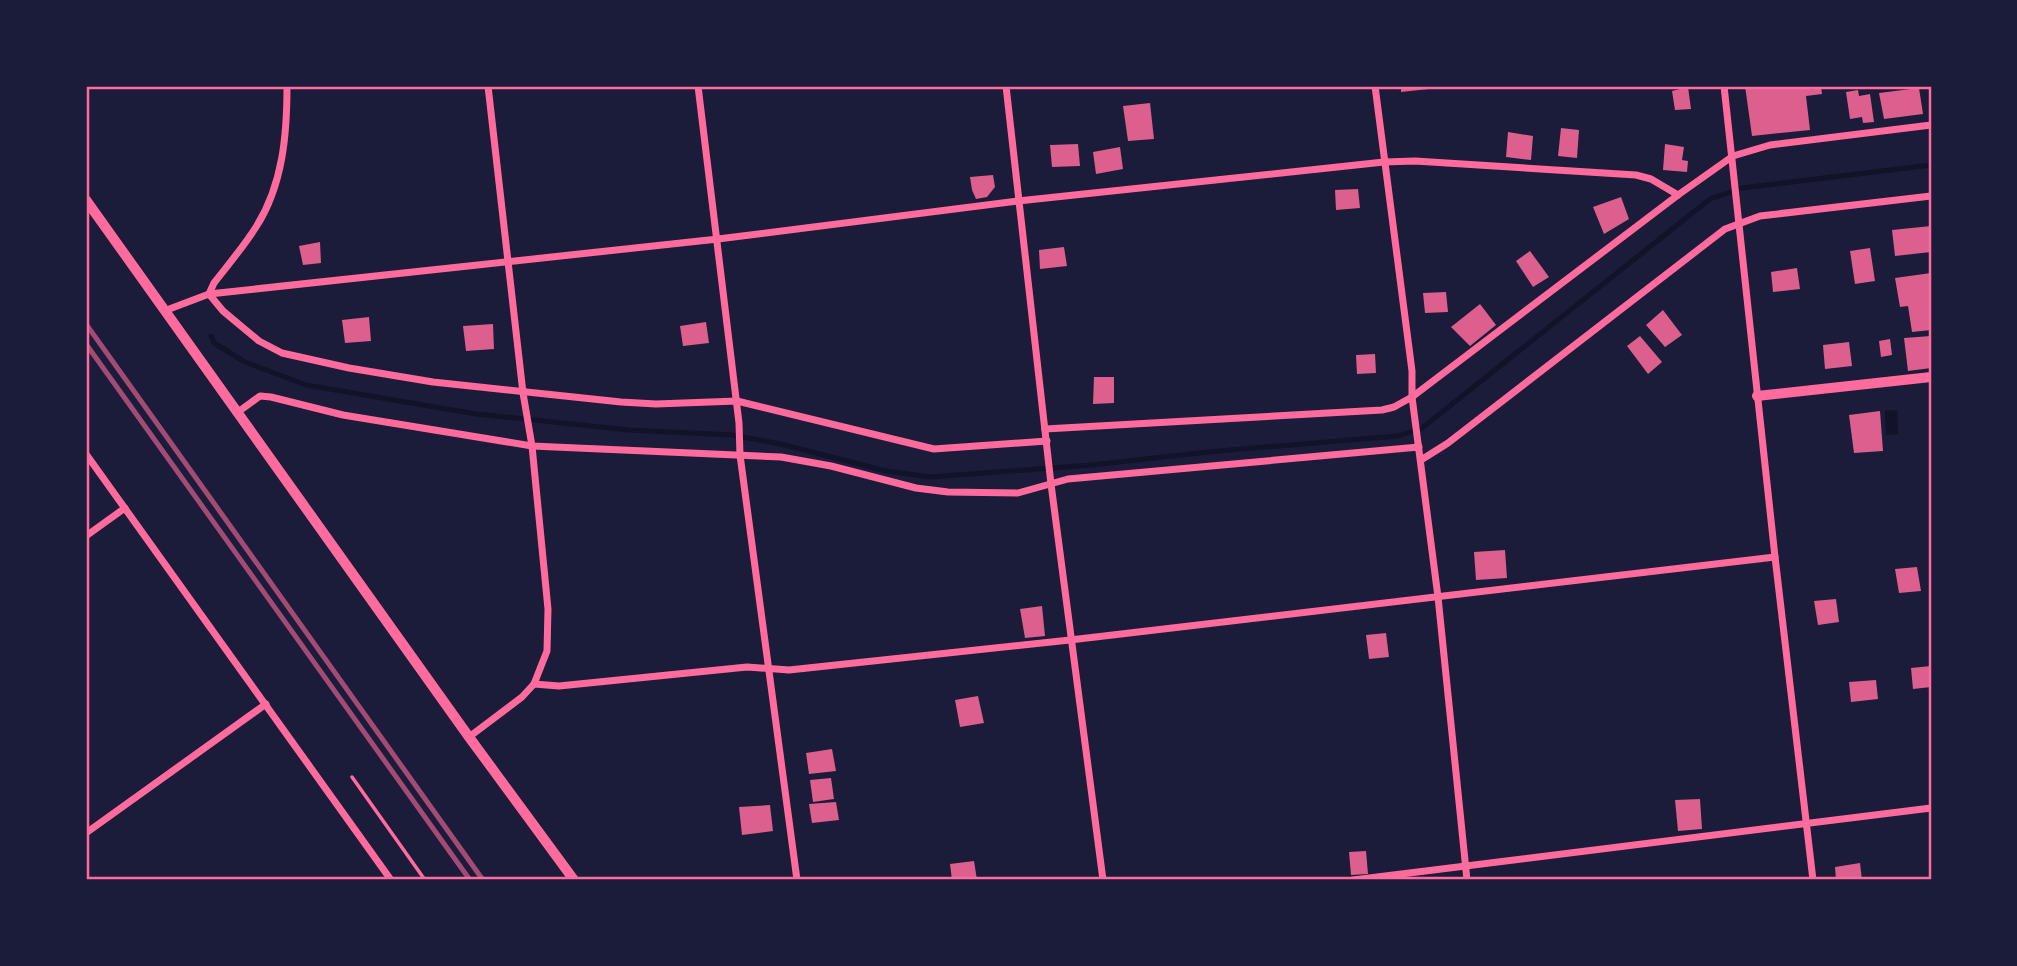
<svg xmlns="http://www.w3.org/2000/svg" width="2017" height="966" viewBox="0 0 2017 966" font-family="Rubik,sans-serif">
	<rect width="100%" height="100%" fill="#1b1b3a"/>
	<path fill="#12122b" d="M1897,410L1898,434L1886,435L1885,411Z"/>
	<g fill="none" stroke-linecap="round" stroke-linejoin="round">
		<path stroke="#12122b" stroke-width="5" d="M211,336L214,343L245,362L306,385L476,414L629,430L732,435L785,445L886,471L930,477L1092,465L1208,452L1398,436L1422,428L1710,199L1742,188L1931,165"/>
	</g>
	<g fill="#dd5f8e">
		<path d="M1401,86H1428L1429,89L1401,92Z"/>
		<path d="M1745,86H1821L1822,94L1806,96L1810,130L1752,136Z"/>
		<path d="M1688,87L1691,109L1675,110L1672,91Z"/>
		<path d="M1919,88L1923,114L1884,119L1879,93Z"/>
		<path d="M1858,90L1859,96L1870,94L1874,122L1863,123L1862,117L1850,119L1846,92Z"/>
		<path d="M1150,103L1154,139L1128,141L1123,106Z"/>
		<path d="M1561,128L1579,130L1577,158L1558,156Z"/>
		<path d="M1508,132L1533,136L1531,160L1506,157Z"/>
		<path d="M1078,144L1080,166L1052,167L1050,145Z"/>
		<path d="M1665,144L1684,147L1682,160L1688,161L1687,172L1663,170Z"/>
		<path d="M1120,147L1123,169L1096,174L1093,152Z"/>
		<path d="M993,175L995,187L987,197L976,199L972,190L970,177Z"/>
		<path d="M1358,189L1360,208L1336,210L1335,190Z"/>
		<path d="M1621,197L1629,219L1604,234L1593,207Z"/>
		<path d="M1931,226V252L1895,256L1892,230Z"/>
		<path d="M320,242L321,263L303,265L299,246Z"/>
		<path d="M1064,247L1067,266L1040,269L1039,250Z"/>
		<path d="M1870,248L1875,281L1855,284L1850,251Z"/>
		<path d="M1530,251L1549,277L1533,287L1516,261Z"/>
		<path d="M1797,268L1800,289L1773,292L1771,272Z"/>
		<path d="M1931,273V330L1912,332L1908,306L1900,307L1895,278Z"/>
		<path d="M1446,292L1448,312L1425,313L1423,293Z"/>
		<path d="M1480,304L1496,325L1470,346L1451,327Z"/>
		<path d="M1663,310L1682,335L1665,347L1646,325Z"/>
		<path d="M369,317L371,341L345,343L342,320Z"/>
		<path d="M706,322L709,343L683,346L680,326Z"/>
		<path d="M493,324L494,349L466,351L463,326Z"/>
		<path d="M1640,336L1662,362L1648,374L1627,346Z"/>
		<path d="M1931,336V368L1908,371L1904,338Z"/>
		<path d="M1890,339L1892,355L1881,357L1879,341Z"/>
		<path d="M1849,342L1852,366L1825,369L1823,345Z"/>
		<path d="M1375,354L1376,373L1357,374L1356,355Z"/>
		<path d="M1094,377H1114V403L1093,404Z"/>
		<path d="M1880,411L1883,451L1854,453L1849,415Z"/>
		<path d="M1505,550L1507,578L1476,580L1474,552Z"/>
		<path d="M1917,567L1921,591L1899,593L1895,569Z"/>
		<path d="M1836,599L1839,622L1818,625L1814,601Z"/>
		<path d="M1042,606L1045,636L1025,638L1020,609Z"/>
		<path d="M1386,633L1389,657L1369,659L1366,635Z"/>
		<path d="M1931,666V687L1913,689L1911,668Z"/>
		<path d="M1876,680L1878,699L1851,702L1849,682Z"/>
		<path d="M978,696L984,723L960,727L955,700Z"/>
		<path d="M832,749L836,771L809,774L806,753Z"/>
		<path d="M831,778L834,799L813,802L810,780Z"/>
		<path d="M1700,799L1702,829L1678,831L1675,800Z"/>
		<path d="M836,802L839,820L812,823L809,804Z"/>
		<path d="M770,805L773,831L742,835L739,807Z"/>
		<path d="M1366,851L1368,874L1351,875L1349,852Z"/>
		<path d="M974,861L977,880H952L950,864Z"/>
		<path d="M1860,863L1862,880H1836L1835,867Z"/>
	</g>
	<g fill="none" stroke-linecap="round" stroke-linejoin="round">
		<path stroke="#ff6b9d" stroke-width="3.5" d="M352,777L425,880"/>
		<g stroke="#ff6b9d" stroke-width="7">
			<path d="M698,86L739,423L740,455L797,880"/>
			<path d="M1006,86L1051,484L1103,880"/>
			<path d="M1375,86L1412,371V397L1438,597L1467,880"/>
			<path d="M1724,86L1775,557L1813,880"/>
			<path d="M209,294L718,239L1018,201L1384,162L1415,161L1636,175L1651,179L1678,195"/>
			<path d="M209,294L223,311L259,341L282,353L349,368L433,382L621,402L656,404L737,401L934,449L1047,441"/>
			<path d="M164,311L209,294L214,283C228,265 244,246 256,227C283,185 287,134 287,86"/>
			<path d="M238,412L260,396L271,397L343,415L532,446L781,457L831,466L916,488L948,492L1018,493L1068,479L1419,447"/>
			<path d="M1045,429L1382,410L1394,407L1412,397L1678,195L1733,156L1770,145L1931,125"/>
			<path d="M86,454L391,880"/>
			<path d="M1421,460L1448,443L1725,229L1760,216L1931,196"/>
			<path d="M86,536L125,508"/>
			<path d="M534,684L559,686L747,667L789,670L1070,640L1775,557"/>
			<path d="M469,737L522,697L534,684L547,651L548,609L532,446L523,393L488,86"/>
			<path d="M86,833L266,704"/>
			<path d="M1353,880L1931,808"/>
		</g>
		<g stroke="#ff6b9d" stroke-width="10">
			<path d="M86,200L469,737L574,880"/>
			<path d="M1757,396L1931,377"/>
		</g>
		<g stroke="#a44b75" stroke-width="5">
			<path d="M86,324L483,880"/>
			<path d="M86,344L470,880"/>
		</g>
	</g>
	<rect width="2017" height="966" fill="none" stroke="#1b1b3a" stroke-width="175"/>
	<rect x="88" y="88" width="1842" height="790" fill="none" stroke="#ff6b9d" stroke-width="2.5"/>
</svg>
